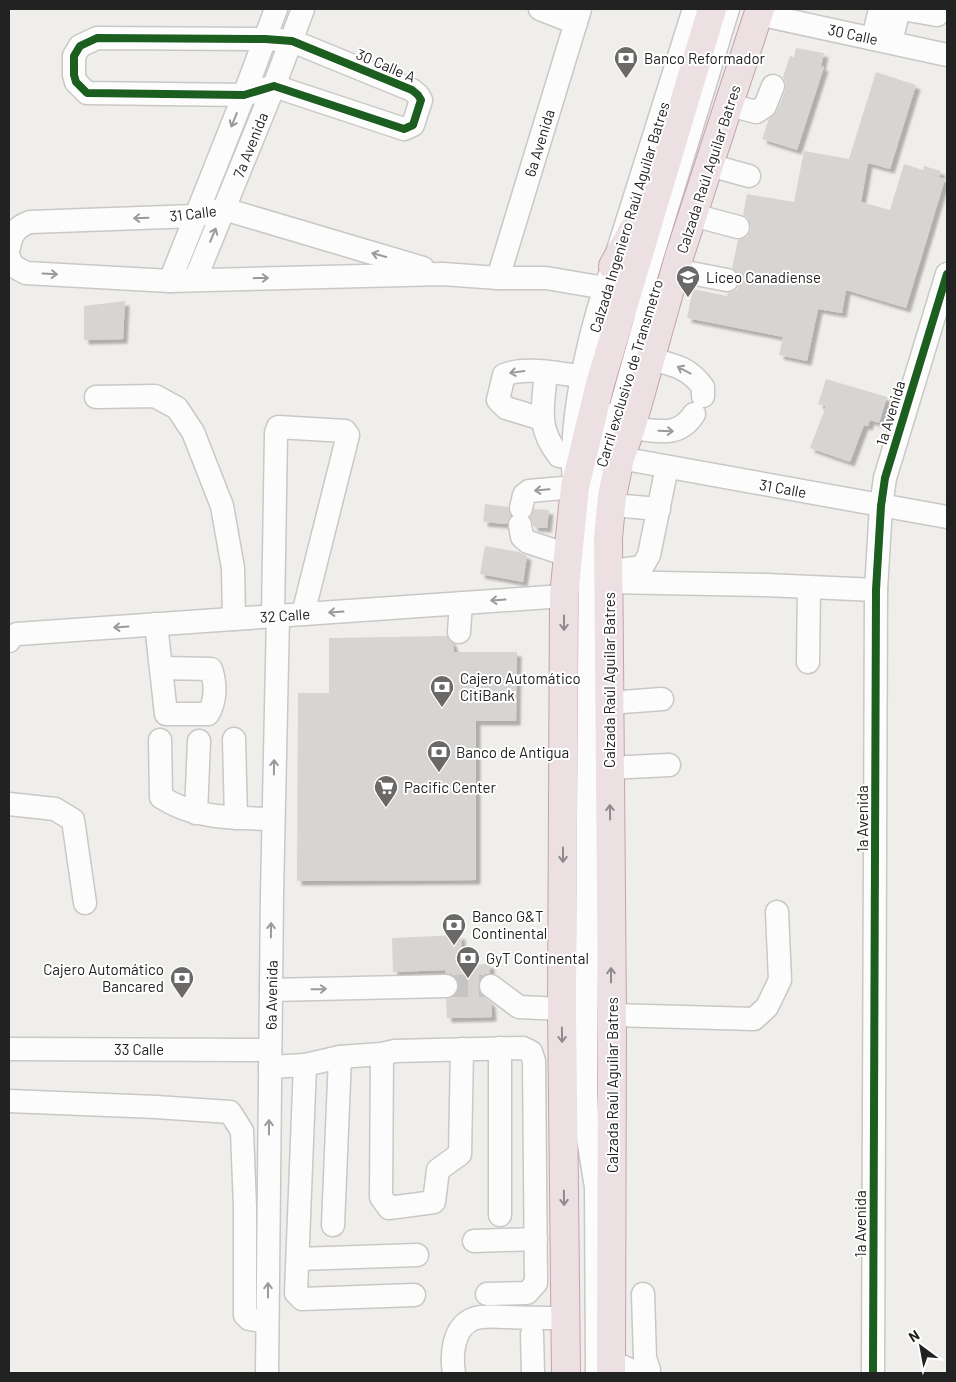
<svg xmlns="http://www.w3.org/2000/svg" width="956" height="1382" viewBox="0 0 956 1382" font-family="Barlow,sans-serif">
	<defs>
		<filter id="shadow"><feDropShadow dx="4.5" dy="4.5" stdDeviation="1" flood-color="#0004"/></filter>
	</defs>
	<rect width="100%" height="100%" fill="#f0eeeb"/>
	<g fill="#d7d4d2" filter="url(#shadow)">
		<path d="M796,48L824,53L821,66L824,67L797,150L762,139L769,119L777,111L785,91L786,84L783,77L790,56L794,57Z"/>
		<path d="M876,72L916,85L890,169L868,163L861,202L890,210L904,164L923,170L924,166L941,171L939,177L945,179L906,308L846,290L842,313L818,309L807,361L779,355L783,337L687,318L693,289L727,296L728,293L737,289L740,283L739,275L732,268L738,240L747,237L751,230L750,223L748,218L743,215L747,194L794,202L804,151L849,159Z"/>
		<path d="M125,301L123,339L84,340V306Z"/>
		<path d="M826,379L887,397L879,423L870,420L868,426L864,425L850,462L810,448L826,406L818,404Z"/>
		<path d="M485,504L508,507L511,516L507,524L483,522Z"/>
		<path d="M534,509L549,510L547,528L534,527L530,517Z"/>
		<path d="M485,546L519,552L527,556L523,582L480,574Z"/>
		<path d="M447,636L453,644L454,652H517L516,721H476V880L297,881L298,693H329V638Z"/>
		<path d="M461,935L462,965L490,964V973L485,974L481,978L478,985L479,992L491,1003L492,1017L447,1018L446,999L452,997L457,993L459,985L457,979L452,974L446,973L445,970L393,972L392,938Z"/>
	</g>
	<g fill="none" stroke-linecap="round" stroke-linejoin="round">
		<path stroke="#c7c5c3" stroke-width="22" stroke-dasharray="22 11" stroke-linecap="butt" d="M446,986H491"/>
		<g stroke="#c9c8c7" stroke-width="25">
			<g id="minor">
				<path d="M540,9L576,23"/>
				<path d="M758,14L947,55"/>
				<path d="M97,38L265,39L292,41L412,90L418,95L421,100L413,125L404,129L274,86L244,95L87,93L76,82L74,75V56L80,46Z"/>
				<path d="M873,38L880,9"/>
				<path d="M891,42L898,13L902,9L937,15"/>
				<path d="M729,105L756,112L765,106L773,86"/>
				<path d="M709,165L749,176"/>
				<path d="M693,215L738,227"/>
				<path d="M9,248C11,234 16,227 30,222L195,216L224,209L423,268"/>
				<path d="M9,258L13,266L26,273L170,281L443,274L498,278H546L605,288"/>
				<path d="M675,270L727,280"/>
				<path d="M498,278L580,9"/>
				<path d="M195,280L274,86L303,9"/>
				<path d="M170,281L244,95L276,9"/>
				<path d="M637,306L728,9"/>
				<path d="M650,359C674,365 688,367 703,387V396"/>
				<path d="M546,373C543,407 536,427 559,456L573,457"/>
				<path d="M96,397L155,396L177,408L193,432L222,506L233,568L234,619"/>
				<path d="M542,419L506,408L498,400L504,375C526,366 558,374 583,376"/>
				<path d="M631,428C656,430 678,439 694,414"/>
				<path d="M612,439L653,292"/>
				<path d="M620,458L947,517"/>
				<path d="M612,505L659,509"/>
				<path d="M521,508L524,495L529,491L575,487C574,477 572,467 573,457C574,399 592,320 613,266L694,9"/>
				<path d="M520,525L522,537L528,542L568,555"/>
				<path d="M612,571L642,567L649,555L667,467"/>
				<path d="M608,582L766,585L876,590"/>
				<path d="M273,616L276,433L278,427L345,431L348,435L303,614"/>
				<path d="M156,624L166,714H208C216,701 216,684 211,669L161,668"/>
				<path d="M459,632L461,603"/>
				<path d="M9,641L11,637L17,634L564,596"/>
				<path d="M808,662L809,588"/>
				<path d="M609,703L662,699"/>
				<path d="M234,739L236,818"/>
				<path d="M160,740L161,797C194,819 234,818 273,819"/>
				<path d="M609,768L669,765"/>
				<path d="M9,804L55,809L73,820L85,903"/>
				<path d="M196,813L199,741"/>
				<path d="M491,986L519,1007L562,1009"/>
				<path d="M271,990L446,986"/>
				<path d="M612,1015L754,1019L767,1007L780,980L777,912"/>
				<path d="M9,1049L270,1050"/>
				<path d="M382,1054L381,1197L389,1208L434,1202L438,1170L460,1154L462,1049"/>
				<path d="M305,1065L296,1293L302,1299L414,1295"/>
				<path d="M270,1067L305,1065L340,1057L382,1054L395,1051L523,1048L531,1052L534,1061L536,1283L527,1293L487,1294"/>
				<path d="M9,1101L156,1107L230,1112L242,1131L245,1207V1315L249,1319L267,1322"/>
				<path d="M500,1215V1048"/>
				<path d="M333,1225L340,1057"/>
				<path d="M474,1241L536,1239"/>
				<path d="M298,1259L417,1255"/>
				<path d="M643,1294L645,1358L649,1370"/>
				<path d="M532,1334L533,1373"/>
				<path d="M611,1361L636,1373"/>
				<path d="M267,1373L272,894L278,616"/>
				<path d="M454,1373C451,1355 453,1327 473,1319C483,1315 497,1317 508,1317C527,1318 546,1318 566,1318"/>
				<path d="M597,1373L596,1187L588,1139L586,1092L590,544L598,475L601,427L605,414"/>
				<path d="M873,1373L876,590L881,506L885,478L947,274"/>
			</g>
		</g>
		<g stroke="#c5a2ac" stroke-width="30">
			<g id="highway">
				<path d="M613,266L634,229"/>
				<path d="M566,1373L562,1009L564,596L575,487L600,384L712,9"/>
				<path d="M611,1373L612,1015L608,538L612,496L620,458L631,428L679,257L760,9"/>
			</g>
		</g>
		<use href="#minor" stroke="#fdfcfc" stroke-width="22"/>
		<use href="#highway" stroke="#ece0e2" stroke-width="28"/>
		<g stroke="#fff" stroke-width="11">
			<g id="cycleway">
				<path d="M97,38L265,39L292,41L412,90L418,95L421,100L413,125L404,129L274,86L244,95L87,93L76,82L74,75V56L80,46Z"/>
				<path d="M873,1373L876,590L881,506L885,478L947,274"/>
			</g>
		</g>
		<use href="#cycleway" stroke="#1b5e20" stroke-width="8"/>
	</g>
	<defs><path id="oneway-shaft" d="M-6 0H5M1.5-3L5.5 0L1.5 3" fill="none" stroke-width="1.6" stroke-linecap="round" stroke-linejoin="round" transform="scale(1.25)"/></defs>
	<g stroke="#9a9a9a">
		<use href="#oneway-shaft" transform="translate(234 120) rotate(112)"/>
		<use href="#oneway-shaft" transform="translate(141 218) rotate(178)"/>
		<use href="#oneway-shaft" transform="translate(213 235) rotate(-67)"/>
		<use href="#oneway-shaft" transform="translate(379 255) rotate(-164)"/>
		<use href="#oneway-shaft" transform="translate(50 274) rotate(3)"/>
		<use href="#oneway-shaft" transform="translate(261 278) rotate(-1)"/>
		<use href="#oneway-shaft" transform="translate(684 370) rotate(-152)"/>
		<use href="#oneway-shaft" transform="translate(517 372) rotate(172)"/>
		<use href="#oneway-shaft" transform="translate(666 431) rotate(2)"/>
		<use href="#oneway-shaft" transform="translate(542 490) rotate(175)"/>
		<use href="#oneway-shaft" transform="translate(498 600) rotate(176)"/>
		<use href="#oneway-shaft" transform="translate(336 612) rotate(176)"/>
		<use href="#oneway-shaft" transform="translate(121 627) rotate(176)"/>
		<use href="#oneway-shaft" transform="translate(274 767) rotate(-89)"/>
		<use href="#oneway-shaft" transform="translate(271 930) rotate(-89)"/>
		<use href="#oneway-shaft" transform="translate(319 989) rotate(-1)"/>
		<use href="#oneway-shaft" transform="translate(269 1127) rotate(-90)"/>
		<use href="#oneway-shaft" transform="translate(268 1290) rotate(-90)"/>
	</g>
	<g stroke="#918a8c">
		<use href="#oneway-shaft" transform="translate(564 623) rotate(90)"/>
		<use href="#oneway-shaft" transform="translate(610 812) rotate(-91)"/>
		<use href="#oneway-shaft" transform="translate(563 855) rotate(90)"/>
		<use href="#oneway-shaft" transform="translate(611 975) rotate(-90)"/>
		<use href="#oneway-shaft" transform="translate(562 1035) rotate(89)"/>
		<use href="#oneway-shaft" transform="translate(564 1198) rotate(89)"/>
	</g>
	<defs>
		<g id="bank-pin" transform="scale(1.25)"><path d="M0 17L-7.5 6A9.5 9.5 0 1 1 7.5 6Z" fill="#6a6968" stroke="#fff"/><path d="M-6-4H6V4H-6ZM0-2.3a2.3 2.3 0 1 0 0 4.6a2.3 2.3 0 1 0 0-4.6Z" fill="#fff"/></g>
		<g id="school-pin" transform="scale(1.25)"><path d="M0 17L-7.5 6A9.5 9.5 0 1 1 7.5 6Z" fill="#6a6968" stroke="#fff"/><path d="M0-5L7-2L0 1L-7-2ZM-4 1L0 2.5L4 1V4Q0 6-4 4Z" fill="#fff"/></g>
		<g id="supermarket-pin" transform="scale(1.25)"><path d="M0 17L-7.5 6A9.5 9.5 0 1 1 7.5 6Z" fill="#6a6968" stroke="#fff"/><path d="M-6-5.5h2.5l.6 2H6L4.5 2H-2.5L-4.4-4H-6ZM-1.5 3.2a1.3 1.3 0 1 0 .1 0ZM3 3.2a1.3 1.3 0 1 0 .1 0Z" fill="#fff"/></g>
	</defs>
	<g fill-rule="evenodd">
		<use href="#bank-pin" x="626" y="58"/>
		<use href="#school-pin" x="688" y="277"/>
		<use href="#bank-pin" x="442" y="687"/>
		<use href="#bank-pin" x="439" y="752"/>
		<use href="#supermarket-pin" x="386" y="787"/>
		<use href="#bank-pin" x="454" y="925"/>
		<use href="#bank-pin" x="468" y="958"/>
		<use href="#bank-pin" x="182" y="978"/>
	</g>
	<g text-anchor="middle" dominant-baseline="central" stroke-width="4" stroke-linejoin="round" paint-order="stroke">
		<g font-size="15" fill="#222" stroke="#fff">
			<text transform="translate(853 34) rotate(12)">30 Calle</text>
			<text transform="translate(386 65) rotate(23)">30 Calle A</text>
			<text transform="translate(539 143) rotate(-73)">6a Avenida</text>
			<text transform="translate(250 145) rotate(-68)">7a Avenida</text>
			<text transform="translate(708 169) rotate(-72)">Calzada Raúl Aguilar Batres</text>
			<text transform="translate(193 213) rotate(-7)">31 Calle</text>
			<text transform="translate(629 217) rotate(-73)">Calzada Ingeniero Raúl Aguilar Batres</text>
			<text transform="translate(629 373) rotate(-73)">Carril exclusivo de Transmetro</text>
			<text transform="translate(890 413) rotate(-73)">1a Avenida</text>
			<text transform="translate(783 488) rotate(10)">31 Calle</text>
			<text transform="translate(285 615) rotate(-4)">32 Calle</text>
			<text transform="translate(609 680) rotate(-90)">Calzada Raúl Aguilar Batres</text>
			<text transform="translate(862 819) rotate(-90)">1a Avenida</text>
			<text transform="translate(271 995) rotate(-89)">6a Avenida</text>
			<text x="139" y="1049">33 Calle</text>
			<text transform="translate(612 1085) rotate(-90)">Calzada Raúl Aguilar Batres</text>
			<text transform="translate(860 1224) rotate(-90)">1a Avenida</text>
		</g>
		<g font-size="15" fill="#222" stroke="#fff" text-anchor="start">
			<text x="644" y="58">Banco Reformador</text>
			<text x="706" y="277">Liceo Canadiense</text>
			<text x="460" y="678">Cajero Automático<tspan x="460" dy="17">CitiBank</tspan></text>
			<text x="456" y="752">Banco de Antigua</text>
			<text x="404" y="787">Pacific Center</text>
			<text x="472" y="916">Banco G&amp;T<tspan x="472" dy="17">Continental</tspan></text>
			<text x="486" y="958">GyT Continental</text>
			<text x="164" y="969" text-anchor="end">Cajero Automático<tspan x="164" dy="17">Bancared</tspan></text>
		</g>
	</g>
	<rect width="956" height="1382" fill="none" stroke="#222222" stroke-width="20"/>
	<g transform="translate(921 1347) rotate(328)" stroke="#ffffff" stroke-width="4" paint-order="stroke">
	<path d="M0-4L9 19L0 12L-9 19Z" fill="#222222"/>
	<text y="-8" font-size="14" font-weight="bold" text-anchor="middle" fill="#222222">N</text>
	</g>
</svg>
